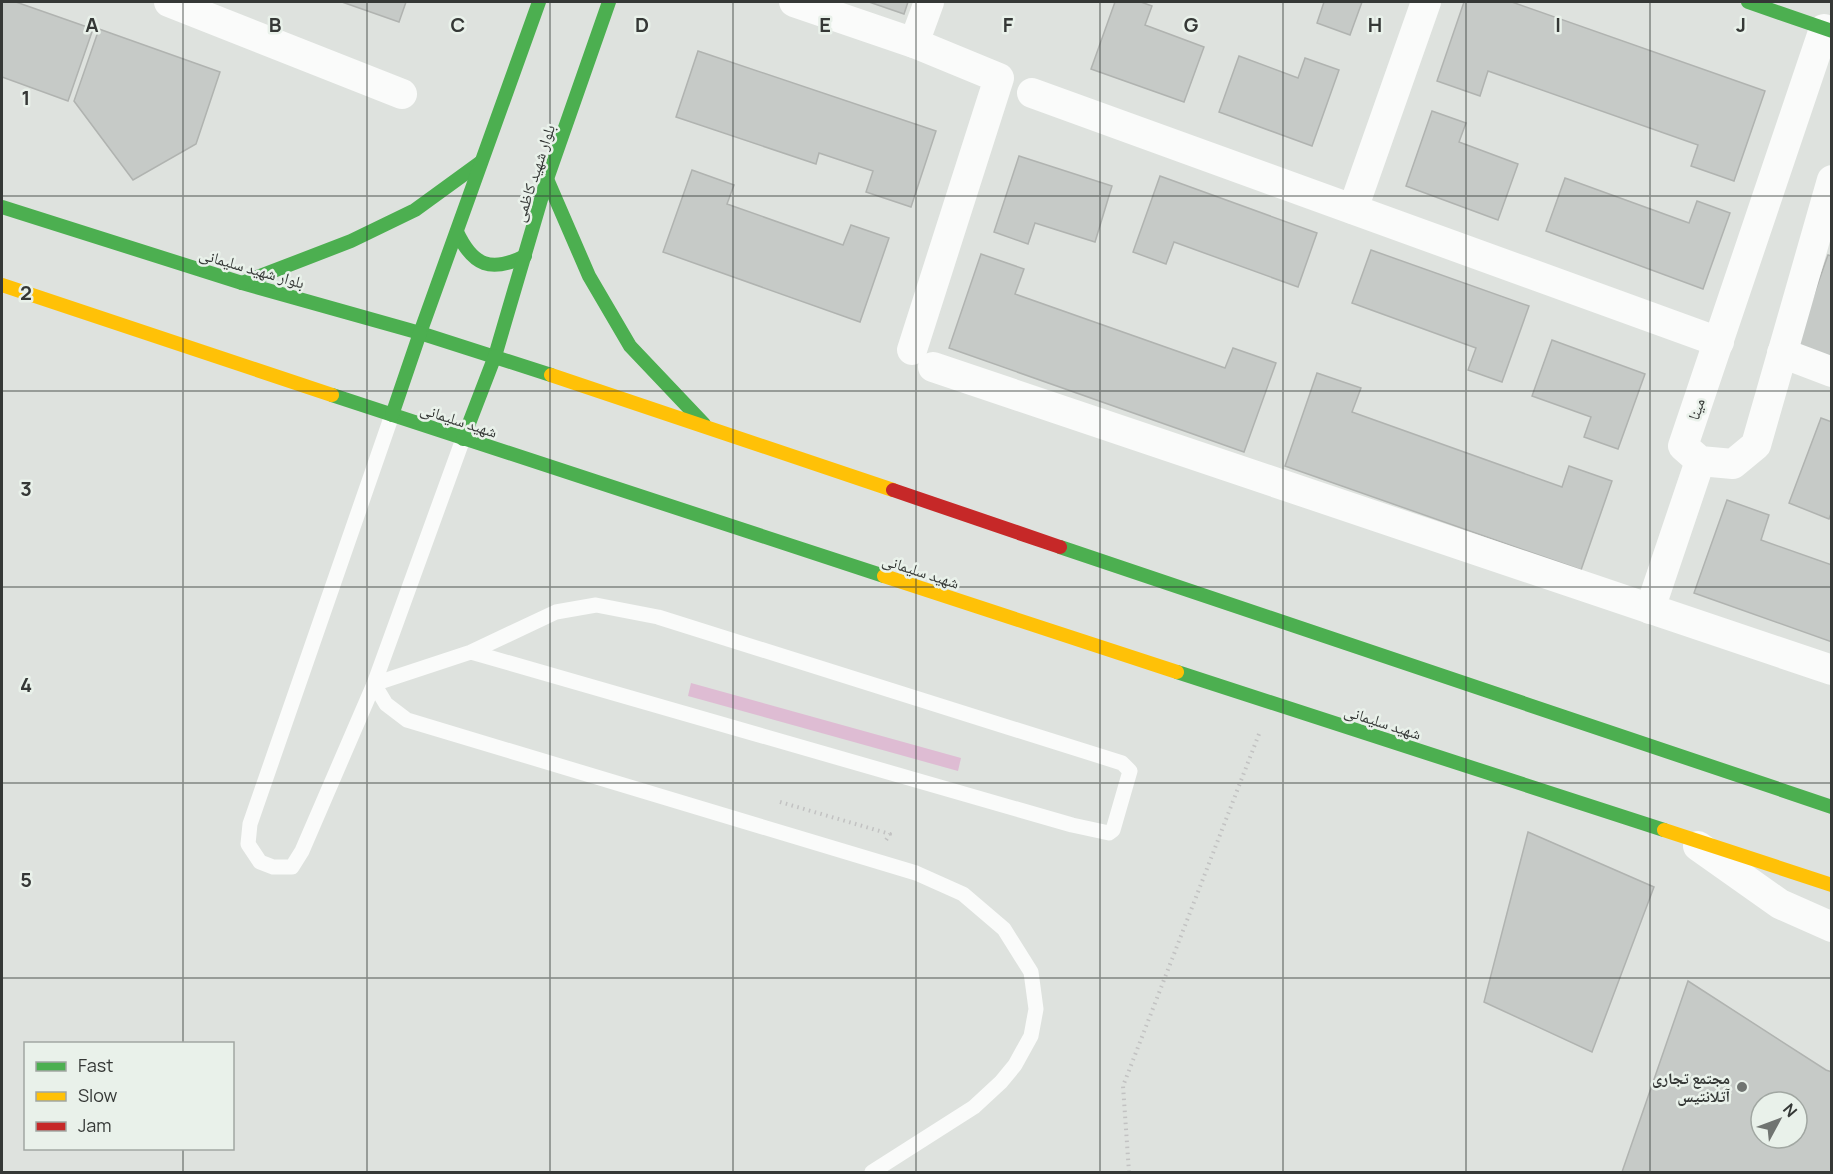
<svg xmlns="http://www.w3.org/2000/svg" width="1833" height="1174" viewBox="0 0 1833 1174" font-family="Manrope,'Noto Naskh Arabic',sans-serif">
	<rect width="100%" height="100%" fill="#dee2de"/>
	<path fill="#debcd3" d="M691,683L961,758L958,771L688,696Z"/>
	<g fill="#c6cac7" stroke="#b0b3b0" stroke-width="1.5" fill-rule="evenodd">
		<path d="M2,2H16L93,29L68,101L2,77Z"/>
		<path d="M342,2H406L399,22Z"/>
		<path d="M869,2H908L904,14Z"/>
		<path d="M1115,2H1141L1152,6L1145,25L1204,47L1184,102L1091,69Z"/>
		<path d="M1324,2H1362L1350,35L1317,23Z"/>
		<path d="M1464,2H1512L1765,91L1734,181L1691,166L1698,145L1488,71L1480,96L1437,81Z"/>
		<path d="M99,29L220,72L196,144L133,180L74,101Z"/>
		<path d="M698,51L936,131L911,207L866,192L873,171L819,153L816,164L676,117Z"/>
		<path d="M1239,56L1298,78L1305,58L1339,70L1312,146L1219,112Z"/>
		<path d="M1432,111L1466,123L1459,142L1518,164L1498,220L1406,186Z"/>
		<path d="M1019,156L1112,186L1095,242L1035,223L1028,244L994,232Z"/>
		<path d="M692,170L734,185L727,204L843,245L851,225L889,238L860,322L663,252Z"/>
		<path d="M1160,176L1317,233L1298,287L1174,242L1166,264L1133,252Z"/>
		<path d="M1565,178L1689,223L1697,201L1730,213L1703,289L1546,231Z"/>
		<path d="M1371,250L1529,306L1502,382L1468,370L1476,348L1352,303Z"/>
		<path d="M981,254L1024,269L1015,294L1225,368L1233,348L1276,363L1244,452L949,348Z"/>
		<path d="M1828,255L1832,256V362L1795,348Z"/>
		<path d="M1552,340L1645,374L1618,449L1584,437L1591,417L1532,396Z"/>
		<path d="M1317,373L1361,388L1352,412L1562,487L1569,466L1612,481L1581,570L1285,466Z"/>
		<path d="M1821,418L1832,422V511L1829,519L1789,503Z"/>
		<path d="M1727,500L1769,515L1761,540L1832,565V642L1694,593Z"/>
		<path d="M1528,832L1654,887L1592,1052L1484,1002Z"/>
		<path d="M1688,981L1826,1070L1832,1072V1172H1622ZM1761,1102H1797V1138H1761Z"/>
	</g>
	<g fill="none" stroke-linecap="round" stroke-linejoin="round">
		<g stroke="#c2c2c2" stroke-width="4" stroke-dasharray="1.5 4.5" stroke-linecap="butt">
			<path d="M780,802L890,834L886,840"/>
			<path d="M1129,1172L1123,1086L1259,734"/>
		</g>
		<g stroke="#fafbfa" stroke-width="15">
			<path d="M392,415L250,824L248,844L260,862L273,867H292L302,851L374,684L471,652L556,612L596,605L658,617L1122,763L1130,771L1113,830L1109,833L1072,825L471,652"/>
			<path d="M463,439L374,684L386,704L407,720L916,873L963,894L1004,929L1031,972L1036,1009L1031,1036L1015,1065L1001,1082L974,1107L872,1172"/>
		</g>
		<g stroke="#fafbfa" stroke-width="30">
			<path d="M169,2L402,94"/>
			<path d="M794,2L914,43L929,2"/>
			<path d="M1824,29L1683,446L1700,461L1733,464L1756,445L1832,180"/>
			<path d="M1032,93L1719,342"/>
			<path d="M1353,209L1426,2"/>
			<path d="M912,350L999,78L914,43"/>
			<path d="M1782,353L1832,372"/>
			<path d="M933,367L1832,670"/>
			<path d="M1650,609L1700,461"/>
			<path d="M1698,846L1780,904L1832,927"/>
		</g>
		<g stroke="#4caf50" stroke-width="14">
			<path d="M1748,2L1832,31"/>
			<path d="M547,179L589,276L630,346L704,424"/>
			<path d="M2,207L242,283L420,333L551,375"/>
			<path d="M457,232C473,266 491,273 525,256"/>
			<path d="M242,283L351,241L415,210L481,162"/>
			<path d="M420,333L539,2"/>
			<path d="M495,356L547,179L609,2"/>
			<path d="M332,395L884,576"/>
			<path d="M392,415L420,333"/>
			<path d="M463,439L495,356"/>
			<path d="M1060,547L1832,807"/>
			<path d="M1177,672L1664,830"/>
		</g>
		<g stroke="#ffc107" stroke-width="14">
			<path d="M2,285L332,395"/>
			<path d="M551,375L893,490"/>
			<path d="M884,576L1177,672"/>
			<path d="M1664,830L1832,885"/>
		</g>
		<path stroke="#c62828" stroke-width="14" d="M893,490L1060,547"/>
	</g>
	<path fill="none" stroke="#353836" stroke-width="1.5" stroke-opacity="0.55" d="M183,2V1044M367,2V1172M550,2V1172M733,2V1172M916,2V1172M1100,2V1172M1283,2V1172M1466,2V1172M1650,2V1172M2,196H1832M2,391H1832M2,587H1832M2,783H1832M2,978H1832M183,1148V1172"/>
	<circle fill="#707471" stroke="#e9f1ea" stroke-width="2" cx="1742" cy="1087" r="6"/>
	<g text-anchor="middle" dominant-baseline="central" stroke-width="5" stroke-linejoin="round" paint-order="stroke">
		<g font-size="16" fill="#353836" stroke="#e9f1ea">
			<text transform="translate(534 173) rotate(-72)">بلوار شهید کاظمی</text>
			<text transform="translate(252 268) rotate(16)">بلوار شهید سلیمانی</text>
			<text transform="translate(1696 409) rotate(-71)">مینا</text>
			<text transform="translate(459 420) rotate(18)">شهید سلیمانی</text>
			<text transform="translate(921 571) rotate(18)">شهید سلیمانی</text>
			<text transform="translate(1383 722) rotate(18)">شهید سلیمانی</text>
		</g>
		<g font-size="16" font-weight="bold" fill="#353836" stroke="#e9f1ea" text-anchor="end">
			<text x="1730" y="1078">مجتمع تجاری<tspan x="1730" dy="18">آتلانتیس</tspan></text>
		</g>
	</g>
	<g font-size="20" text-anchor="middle" font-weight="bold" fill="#353836" stroke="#e9f1ea" stroke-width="5" stroke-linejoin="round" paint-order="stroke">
		<text x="92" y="32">A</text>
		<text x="275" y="32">B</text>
		<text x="458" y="32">C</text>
		<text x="642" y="32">D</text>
		<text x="825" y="32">E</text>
		<text x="1008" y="32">F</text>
		<text x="1191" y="32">G</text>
		<text x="1375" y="32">H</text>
		<text x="1558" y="32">I</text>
		<text x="1741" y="32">J</text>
		<text x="26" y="105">1</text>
		<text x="26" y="300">2</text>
		<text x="26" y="496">3</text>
		<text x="26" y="692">4</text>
		<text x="26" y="887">5</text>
	</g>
	<rect width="1833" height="1174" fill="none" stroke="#353836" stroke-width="6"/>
	<rect x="24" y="1042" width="210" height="108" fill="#e9f1ea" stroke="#a1a7a2" stroke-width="1.5"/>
	<rect x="36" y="1062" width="30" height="9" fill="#4caf50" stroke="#a1a7a2" stroke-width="1.5"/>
	<text x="78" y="1072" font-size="18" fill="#353836">Fast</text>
	<rect x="36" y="1092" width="30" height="9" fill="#ffc107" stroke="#a1a7a2" stroke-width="1.5"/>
	<text x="78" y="1102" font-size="18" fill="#353836">Slow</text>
	<rect x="36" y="1122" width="30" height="9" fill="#c62828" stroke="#a1a7a2" stroke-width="1.5"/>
	<text x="78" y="1132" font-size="18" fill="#353836">Jam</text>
	<g transform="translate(1779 1120) rotate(49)"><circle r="28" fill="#e9f1ea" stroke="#a1a7a2" stroke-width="1.5"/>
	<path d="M0-4.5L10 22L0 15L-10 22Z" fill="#707471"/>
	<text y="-9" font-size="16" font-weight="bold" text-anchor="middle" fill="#353836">N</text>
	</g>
</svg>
